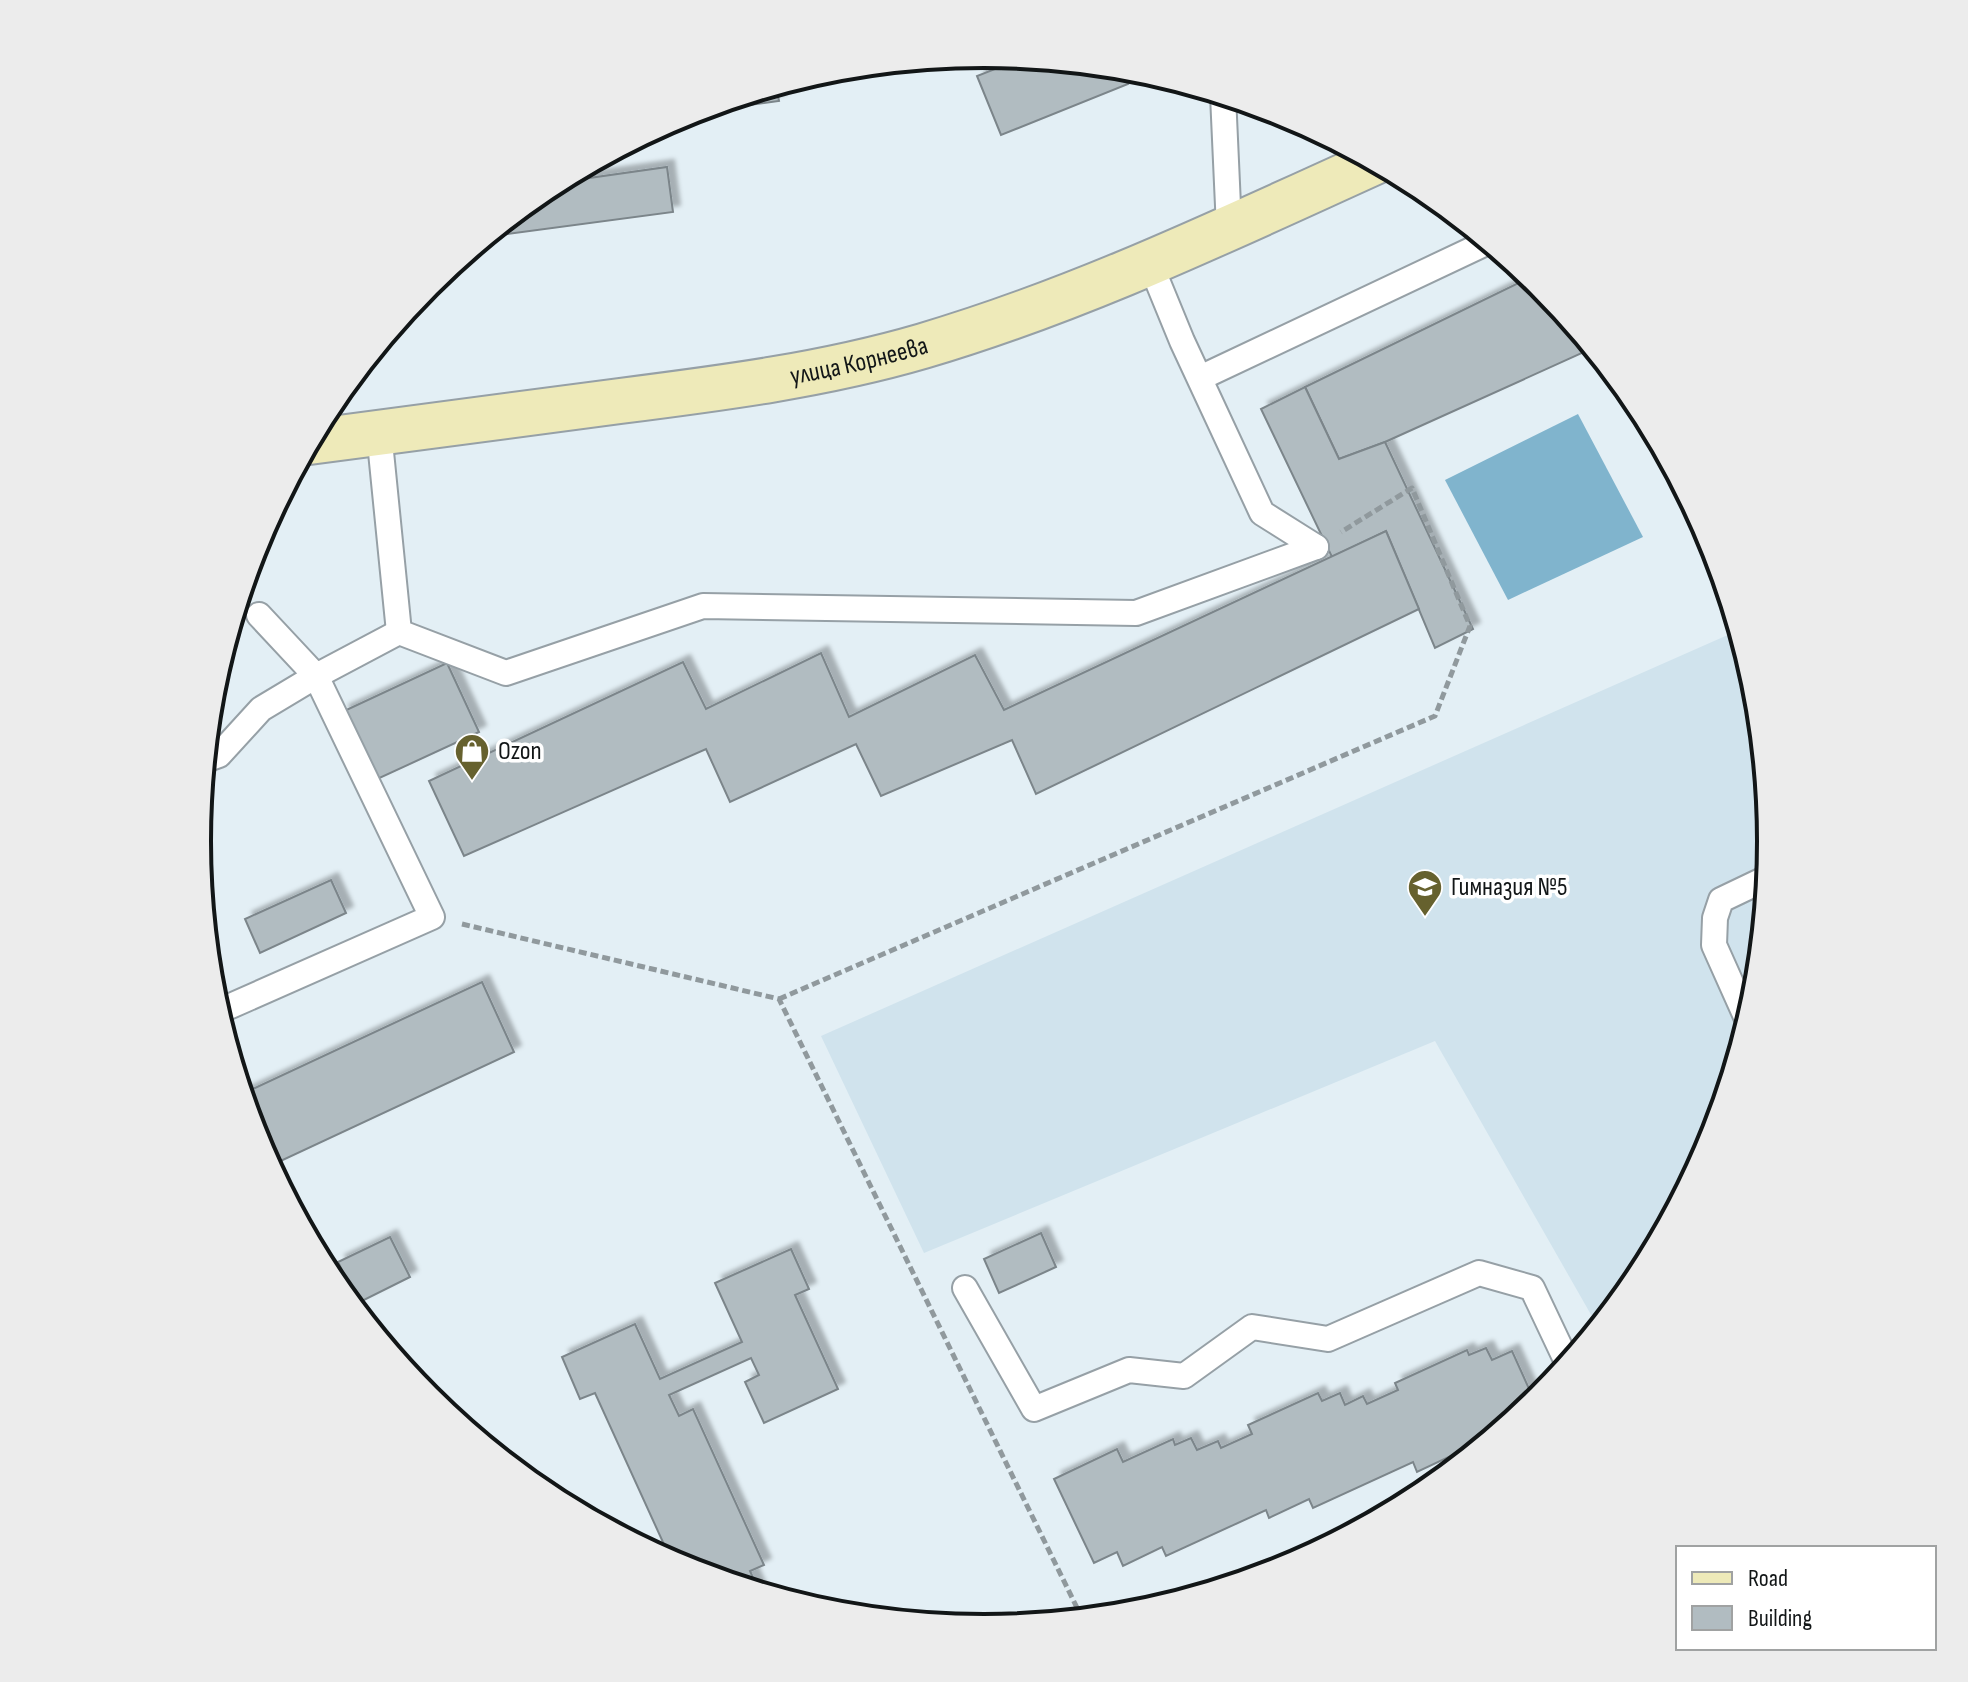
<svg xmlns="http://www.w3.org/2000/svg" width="1968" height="1682" viewBox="0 0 1968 1682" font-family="'Sofia Sans Condensed',sans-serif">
	<defs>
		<filter id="shadow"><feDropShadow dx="7" dy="-7" stdDeviation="2" flood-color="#0004"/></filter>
	</defs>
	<rect width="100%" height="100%" fill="#e3eff5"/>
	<path fill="#d0e3ed" d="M1739,630L1756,688L1771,841L1756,995L1711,1143L1638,1279L1598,1327L1435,1041L924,1253L821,1036Z"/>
	<path fill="#80b4cd" d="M1578,414L1643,537L1508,600L1445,480Z"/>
	<g fill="#b1bcc1" stroke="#7b858a" stroke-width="2" filter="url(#shadow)">
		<path d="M1023,58L1121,68L1128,84L1001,135L977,76Z"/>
		<path d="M776,86L779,101L682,114H683Z"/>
		<path d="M667,167L673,212L485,237L554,183Z"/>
		<path d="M1531,277L1541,285L1593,348L1385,442L1339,459L1305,387Z"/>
		<path d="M1305,387L1339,459L1385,442L1473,629L1435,648L1386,531L1332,557L1261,409Z"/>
		<path d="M1386,531L1419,609L1036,794L1012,740L881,796L856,744L730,802L706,749L464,856L429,781L683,662L706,709L821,653L849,717L975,655L1004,710Z"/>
		<path d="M447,663L479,732L373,781L342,712Z"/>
		<path d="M331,880L346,913L260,953L245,919Z"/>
		<path d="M482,982L514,1052L270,1166L257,1142L242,1094Z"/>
		<path d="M1041,1233L1056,1267L999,1293L984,1259Z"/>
		<path d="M390,1237L410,1277L358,1303L338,1262Z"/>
		<path d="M791,1249L809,1289L795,1295L838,1389L764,1423L745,1382L759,1375L751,1358L669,1395L679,1416L693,1409L764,1565L750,1571L759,1591L682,1568L672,1562L595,1393L580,1399L562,1357L635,1324L660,1379L742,1342L715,1283Z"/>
		<path d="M1486,1348L1492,1360L1512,1351L1535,1402L1504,1428L1485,1436L1487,1441L1465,1459L1461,1461L1457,1453L1417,1472L1413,1462L1313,1508L1309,1499L1269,1518L1266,1510L1166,1556L1162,1547L1123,1566L1117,1552L1094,1563L1054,1479L1117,1449L1123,1462L1173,1439L1175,1445L1191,1438L1197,1450L1218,1441L1221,1448L1252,1434L1248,1425L1318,1393L1322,1401L1340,1393L1345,1405L1363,1396L1367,1404L1398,1390L1395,1383L1467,1350L1469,1355Z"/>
	</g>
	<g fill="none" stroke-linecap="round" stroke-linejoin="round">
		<g stroke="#96a0a6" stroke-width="28">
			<g id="lane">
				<path d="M1223,95L1229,228"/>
				<path d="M1150,263L1182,341L1262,513L1316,547"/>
				<path d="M1200,378L1488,242"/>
				<path d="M379,432L399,632L506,673L703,606L1136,613L1316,547"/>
				<path d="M259,615L316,676L399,632"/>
				<path d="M205,760L219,755L261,709L316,676L432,917L217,1012"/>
				<path d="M1748,1021L1714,945L1715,918L1721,900L1767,878"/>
				<path d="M965,1288L1034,1409L1129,1370L1184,1376L1252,1327L1328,1339L1479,1273L1532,1288L1568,1364"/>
			</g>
		</g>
		<g stroke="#96a0a6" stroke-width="48">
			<g id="secondary">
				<path id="s1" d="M309,442C413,428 517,414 620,401C722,388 824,375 923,346C1079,300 1227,229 1375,162"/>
			</g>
		</g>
		<g stroke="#90999d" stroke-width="5" stroke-dasharray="8 4" stroke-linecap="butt">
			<path d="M462,924L779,999L1082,1618"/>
			<path d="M779,999L1435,716L1470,626L1412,488L1341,532"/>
		</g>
		<use href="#lane" stroke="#fff" stroke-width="24"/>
		<use href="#secondary" stroke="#eeeab9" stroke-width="44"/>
	</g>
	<defs>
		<g id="shop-pin" transform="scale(1.8)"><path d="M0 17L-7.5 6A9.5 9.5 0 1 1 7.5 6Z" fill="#66612e" stroke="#fff"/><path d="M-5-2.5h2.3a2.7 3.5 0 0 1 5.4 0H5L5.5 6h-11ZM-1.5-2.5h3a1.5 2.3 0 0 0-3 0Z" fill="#fff"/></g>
		<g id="school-pin" transform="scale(1.8)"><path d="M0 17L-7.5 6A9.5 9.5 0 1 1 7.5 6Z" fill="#66612e" stroke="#fff"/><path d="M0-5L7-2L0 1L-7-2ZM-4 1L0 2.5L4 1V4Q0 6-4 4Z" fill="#fff"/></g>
	</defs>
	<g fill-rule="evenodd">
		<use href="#shop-pin" x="472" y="751"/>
		<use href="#school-pin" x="1425" y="887"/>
	</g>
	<g text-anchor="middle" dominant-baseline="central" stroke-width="7" stroke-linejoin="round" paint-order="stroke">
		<g font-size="26" fill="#121617" stroke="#fff">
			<text stroke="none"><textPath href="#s1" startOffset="556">улица Корнеева</textPath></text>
		</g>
		<g font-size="26" fill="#121617" stroke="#fff" text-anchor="start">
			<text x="498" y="751">Ozon</text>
			<text x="1451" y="887">Гимназия №5</text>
		</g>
	</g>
	<path d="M0 0H1968V1682H0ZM211 841a773 773 0 1 1 1546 0a773 773 0 1 1-1546 0Z" fill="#ececec" fill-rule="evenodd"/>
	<path fill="none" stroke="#121617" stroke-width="4" d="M211 841a773 773 0 1 1 1546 0a773 773 0 1 1-1546 0Z"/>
	<rect x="1676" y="1546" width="260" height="104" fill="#ffffff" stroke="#a0a2a2" stroke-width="2"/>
	<rect x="1692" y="1572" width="40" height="12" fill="#eeeab9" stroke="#a0a2a2" stroke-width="2"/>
	<text x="1748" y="1586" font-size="24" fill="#121617">Road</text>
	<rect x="1692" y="1606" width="40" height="24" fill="#b1bcc1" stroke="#a0a2a2" stroke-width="2"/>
	<text x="1748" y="1626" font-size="24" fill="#121617">Building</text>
</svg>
